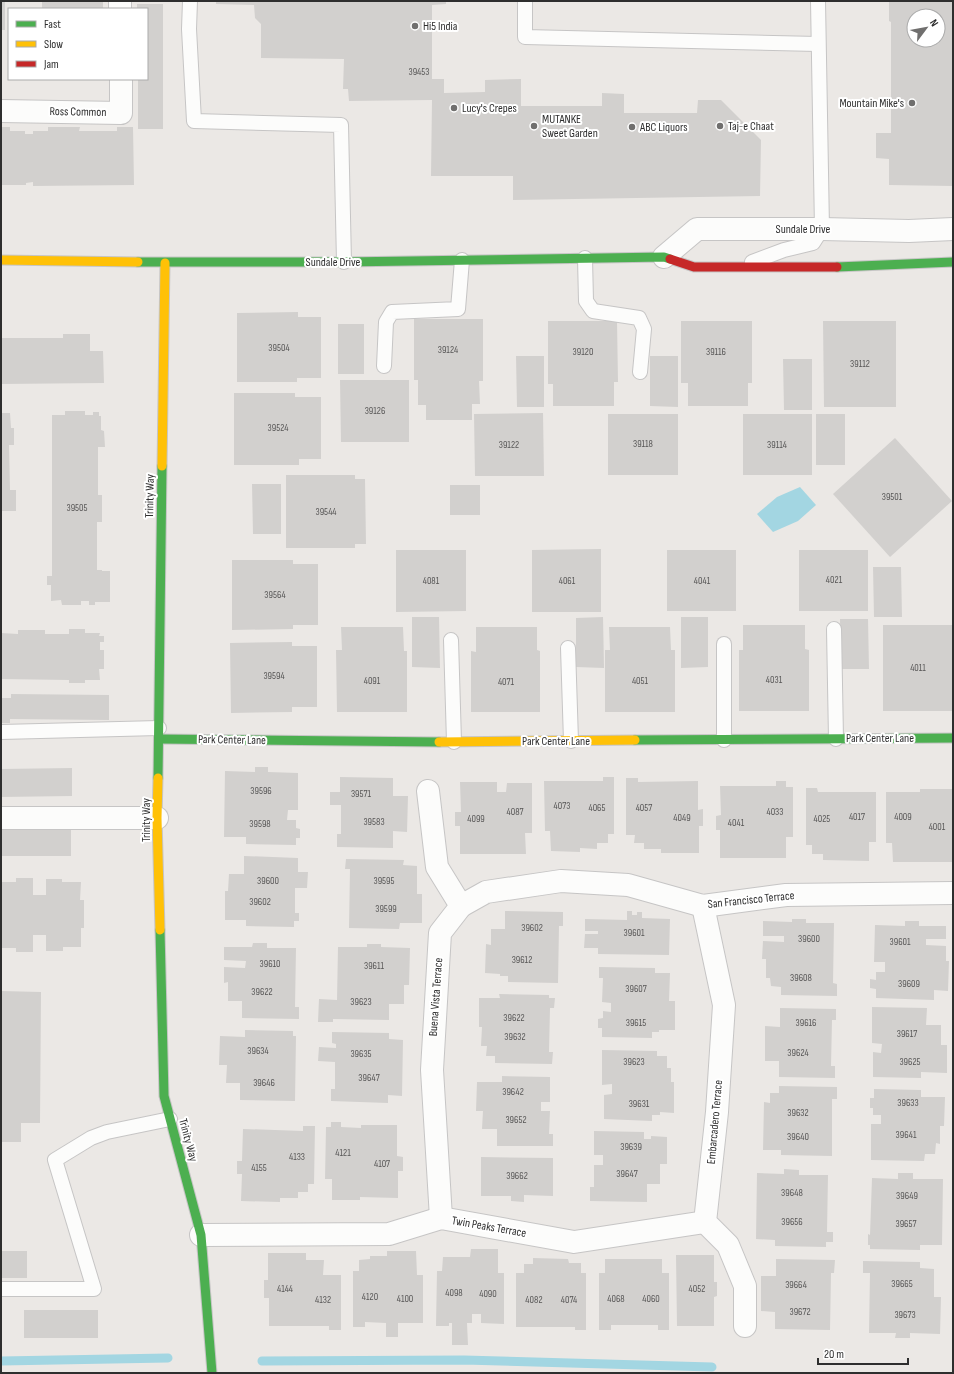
<svg xmlns="http://www.w3.org/2000/svg" width="954" height="1374" viewBox="0 0 954 1374" font-family="'Sofia Sans Condensed',sans-serif">
	<rect width="100%" height="100%" fill="#ebe8e5"/>
	<path fill="#a3d6e2" d="M800,487L816,505L798,521L773,532L757,514L777,497Z"/>
	<g fill="none" stroke-linecap="round" stroke-linejoin="round">
		<g stroke="#a3d6e2" stroke-width="9">
			<path d="M1,1361L168,1358"/>
			<path d="M262,1361L464,1360L712,1367"/>
		</g>
	</g>
	<g fill="#d2d0ce" fill-rule="evenodd">
		<rect x="1" y="1" width="4" height="29"/>
		<rect x="42" y="1" width="61" height="8"/>
		<path d="M216,1H446V4L432,5V79H444V93L485,92V80L521,79V106H602V93L624,94V113H697L698,100H721L761,140L760,196L513,200V176H431L432,100L349,101L348,89H343L344,59L261,58V24L255,18L254,5L216,4Z"/>
		<path d="M889,1H953V186L889,185V159L876,158V133H891V22L889,21ZM914,16H938V40H914Z"/>
		<path d="M137,4H163V129H138V79H147V9H137Z"/>
		<path d="M1,127H10V131H25V134H33V131H48V127H80L79,131H117V127H133L134,185L33,186V182L26,183V185H1Z"/>
		<path d="M298,312V317H321V378H297V382H237V313Z"/>
		<path d="M414,319H483V381H479L480,404H472V420H426V405H418V380H414Z"/>
		<path d="M548,321H617L618,382H614V406H553V384H548Z"/>
		<path d="M681,321H752V383H748V406H688V383H681Z"/>
		<path d="M823,321H896V407H824Z"/>
		<rect x="338" y="324" width="26" height="50"/>
		<path d="M63,334H90V351H103L104,383L1,384V338H63Z"/>
		<path d="M516,356H544V407H517Z"/>
		<path d="M650,356H678V407L650,406Z"/>
		<path d="M783,359H812V410H784Z"/>
		<path d="M340,380H409V442H341Z"/>
		<path d="M234,393H295V397H321V459H299V465H234Z"/>
		<path d="M65,411H85V415H93V412H99V416H101V430L104,431L105,447H98V495H102V522H97V570H102V571H110V602H95V605H89V601H81V605H62L61,600L51,601V585H47V576H52V415H65Z"/>
		<path d="M1,413H10L11,428H14V445H9L10,490H16V511H1Z"/>
		<path d="M543,413L544,476H475L474,414Z"/>
		<rect x="608" y="414" width="70" height="61"/>
		<rect x="743" y="414" width="69" height="61"/>
		<rect x="816" y="414" width="29" height="51"/>
		<path d="M895,438L952,501L890,557L833,494Z"/>
		<path d="M286,475H355V479H365L366,544H355V548H286Z"/>
		<path d="M252,484H281V534H253Z"/>
		<rect x="450" y="485" width="30" height="30"/>
		<path d="M601,549V612H532V550Z"/>
		<path d="M396,550H466V611L396,612Z"/>
		<rect x="667" y="550" width="69" height="61"/>
		<rect x="799" y="550" width="69" height="61"/>
		<path d="M232,560H293V564H318V625H293V629L232,630Z"/>
		<path d="M873,567H901L902,617H874Z"/>
		<path d="M412,617H439L440,668L412,667Z"/>
		<path d="M603,617L604,668L576,667V618Z"/>
		<path d="M681,617H708V667L681,668Z"/>
		<path d="M840,619H868L869,669H841Z"/>
		<path d="M743,625H805V649L809,650V711H739V650H743Z"/>
		<rect x="883" y="625" width="70" height="86"/>
		<path d="M341,627H403L404,651H407V712H337L336,650H342Z"/>
		<path d="M476,627H537V650L540,651V712H471V651L476,652Z"/>
		<path d="M609,627H670L671,650H675V712H605V650H610Z"/>
		<path d="M69,629H85V633H100L99,636H104V642H100V650H104V669H99L100,680H85V683H69V680L1,679V633L18,634V630H45V634H69Z"/>
		<path d="M292,642V646H317V707H292V712L231,713L230,643Z"/>
		<path d="M11,694L109,695V720L10,719V723H1V698H11Z"/>
		<path d="M255,767H268V772L298,773V810H288L287,820H296V828L300,829V838H296V845L246,844V837H224L225,771L255,772Z"/>
		<path d="M72,768V796L1,797V769Z"/>
		<path d="M340,777L393,778V796H408L407,832L393,831V848L337,847V834H341V805H330V792H340Z"/>
		<path d="M603,777H614V834H608V843H597V849L580,848V852L551,851L550,831H545L544,781H603Z"/>
		<path d="M626,778H638V782L698,781V810L703,809V826H699V853H661V849H644V843H634L635,835H626Z"/>
		<path d="M776,781H786V787H793V837H786V858H720V830H716V816L721,815L720,786H776Z"/>
		<path d="M460,782H497V792H506L507,783H532V833H525L526,854H460V826H455V812H461Z"/>
		<path d="M806,788H817L818,792H876V842H869V861L823,860V854H812V845H806Z"/>
		<path d="M920,789H953V862H893L892,843H886V792H920Z"/>
		<rect x="1" y="829" width="70" height="27"/>
		<path d="M244,856L298,858V872H308L307,888H295V913H299V921H294V927L246,926V920H225V891H228L229,874H244Z"/>
		<path d="M346,859L404,860L403,865L417,866V894H422V923H400L399,929L349,928L350,869H345Z"/>
		<path d="M16,878H33V895H46V879H62V882H81L80,900H84V928H81V947H63V951H46V935H33V952H16V948H1V882H16Z"/>
		<path d="M505,911L563,912V926H559L558,983L508,982V976H500V974L485,973L486,944L491,945V929H505Z"/>
		<path d="M627,911H632V915H637V912H642V918L670,919L669,955L598,954V948H584L585,934H598V931H585V919L627,920Z"/>
		<path d="M792,919H806V923H834L833,983L837,984V996L781,995V987L771,986L770,978H766V959H762L763,941L784,942V936H763V921L792,922Z"/>
		<path d="M905,921H919V926H946V939H926V945L946,946V961H949L948,991L934,990V1000L876,998V989L870,988V979L876,980V972H885V962H874L875,925L905,926Z"/>
		<path d="M253,943H267V948H296L295,1007H299V1019L242,1018V1001H228V982L224,983V967L245,968L246,961L224,960V947H252Z"/>
		<path d="M367,944H381V947L410,948L409,985H404V1004H389V1020L333,1019V1022H318L319,999L337,1000L338,947H367Z"/>
		<path d="M599,967L655,968V973H670L669,1001H675V1030H659V1032H652V1038L602,1037V1028H598V1019L603,1018V1011L611,1012V1003L602,1002L603,978H599Z"/>
		<path d="M1,991L41,992L40,1123H21V1142H1Z"/>
		<path d="M499,994L549,995V998H555L554,1008H550L549,1052H553L552,1064L495,1063V1056H486L487,1046H481L482,1027H479V998H500Z"/>
		<path d="M872,1007L927,1008L926,1025H941V1045H947V1073L921,1072V1078L873,1077V1052L881,1053L882,1044L872,1043Z"/>
		<path d="M780,1008L836,1009V1020H832L831,1066H835V1078L779,1077V1061H765V1026L780,1027Z"/>
		<path d="M245,1030L293,1031V1036H296L295,1101L240,1100V1083H226L227,1065H219L220,1036L245,1037Z"/>
		<path d="M332,1032L389,1033V1039L403,1040L402,1096L388,1095V1103L331,1101V1089H335V1062L318,1061L319,1047L336,1048V1044L332,1043Z"/>
		<path d="M602,1050L657,1051V1056H667V1068H671V1082H674V1113L660,1112V1115H652V1121L604,1119V1095L612,1094V1084L602,1085Z"/>
		<path d="M502,1076L550,1077V1102H541V1111H550L549,1134H553V1146H497V1129H482L483,1111H476L477,1082H502Z"/>
		<path d="M779,1086L837,1087V1099H832V1156L781,1155V1150H763L764,1102L770,1103V1093H779Z"/>
		<path d="M874,1089L921,1090V1097H945L944,1126H940V1144L936,1143L935,1154H925L924,1161L871,1160V1124H881V1115H873V1108H870V1098H874Z"/>
		<path d="M331,1122H341V1127L361,1128V1125H397V1156L403,1157V1171H398V1198L360,1197V1200H332V1179H325L326,1127H331Z"/>
		<path d="M303,1126H315L314,1184H308V1192H298V1198H280V1202L241,1201L242,1174H237V1161H242L243,1129L303,1131Z"/>
		<path d="M594,1131L644,1132V1139H651V1136L667,1137V1164H660V1184H647V1202L590,1201V1187H594V1165H603V1155H594Z"/>
		<path d="M481,1157L553,1158V1196L524,1195V1202L511,1201V1196H481Z"/>
		<path d="M784,1169L799,1170V1175H828L827,1232H833V1242H826V1247L775,1246V1240L756,1239L757,1173L784,1174Z"/>
		<path d="M898,1173H913V1179H943L942,1245H920V1250L870,1249V1245H868V1234L870,1235L872,1178L898,1179Z"/>
		<path d="M471,1249H498V1273H504V1324L481,1323V1314H472V1323H467L468,1345H452V1323H449V1326H436L437,1271H442L443,1257H470Z"/>
		<rect x="1" y="1251" width="26" height="27"/>
		<path d="M387,1251H416L417,1275H423V1323H398V1337H386V1323L365,1322V1327H353V1271H359V1260L370,1259V1256H387Z"/>
		<path d="M268,1253H306V1260H324L323,1275H341V1330H329V1326H269V1298H264V1280H268Z"/>
		<path d="M676,1255H714V1282H717V1296L714,1297V1326H677Z"/>
		<path d="M533,1258L568,1259L569,1263H581V1273H586V1330H575V1327H516V1273H524V1264H533Z"/>
		<path d="M605,1259H662V1273H669V1330H658V1325H611V1330H599V1273H605Z"/>
		<path d="M776,1259L835,1260L834,1273H831L830,1330L775,1329V1312L761,1311V1276H776Z"/>
		<path d="M863,1261L920,1262V1268L934,1269V1297H941L940,1334L910,1333V1338H895L896,1333H869L870,1273H863Z"/>
		<rect x="24" y="1310" width="74" height="28"/>
	</g>
	<g fill="none" stroke-linecap="round" stroke-linejoin="round">
		<g stroke="#c6c5c5" stroke-width="16">
			<g id="lane">
				<path d="M190,1L189,29L194,121L341,125L344,262"/>
				<path d="M525,1V37L818,44"/>
				<path d="M585,258L586,301L593,311L639,318L644,329L640,372"/>
				<path d="M752,262L784,250L813,243L822,229L818,1"/>
				<path d="M384,366L386,322L392,312L458,309L462,260"/>
				<path d="M834,629L836,739"/>
				<path d="M451,640L454,742"/>
				<path d="M568,648L571,741"/>
				<path d="M1,732L159,728"/>
				<path d="M724,740V644"/>
				<path d="M1,1289H94L55,1160L91,1138L107,1132L170,1119"/>
			</g>
		</g>
		<g stroke="#c6c5c5" stroke-width="24">
			<g id="street">
				<path d="M120,1V9"/>
				<path d="M1,111L121,113V79"/>
				<path d="M664,257L697,229H822L909,231L953,229"/>
				<path d="M428,791L437,867L461,906L440,933L432,1070L441,1218"/>
				<path d="M1,818H157"/>
				<path d="M461,906L486,892L561,881L628,885L703,906L786,895L953,893"/>
				<path d="M703,906L724,1005L717,1112L705,1222L728,1245L745,1286V1326"/>
				<path d="M201,1235L389,1234L441,1218L574,1242L705,1222"/>
			</g>
		</g>
		<g stroke="#c6c5c5" stroke-width="11">
			<g id="fast">
				<path d="M138,262H344L664,257L670,259"/>
				<path d="M837,267L953,262"/>
				<path d="M159,739L439,742"/>
				<path d="M635,740L953,738"/>
				<path d="M158,778L162,466"/>
				<path d="M160,930L164,1096L201,1235L212,1373"/>
			</g>
		</g>
		<g stroke="#c6c5c5" stroke-width="11">
			<g id="slow">
				<path d="M1,260L138,262"/>
				<path d="M162,466L165,263"/>
				<path d="M439,742L635,740"/>
				<path d="M158,778L157,818L160,930"/>
			</g>
		</g>
		<g stroke="#c6c5c5" stroke-width="11">
			<path id="jam" d="M670,259L694,267H837"/>
		</g>
		<use href="#lane" stroke="#fcfcfb" stroke-width="14"/>
		<use href="#street" stroke="#fcfcfb" stroke-width="22"/>
		<use href="#fast" stroke="#4caf50" stroke-width="9"/>
		<use href="#slow" stroke="#ffc107" stroke-width="9"/>
		<use href="#jam" stroke="#c62828" stroke-width="9"/>
	</g>
	<g fill="#706f6e" stroke="#fff" stroke-width="1.5">
		<circle cx="415" cy="26" r="4"/>
		<circle cx="912" cy="103" r="4"/>
		<circle cx="454" cy="108" r="4"/>
		<circle cx="534" cy="126" r="4"/>
		<circle cx="720" cy="126" r="4"/>
		<circle cx="632" cy="127" r="4"/>
	</g>
	<g text-anchor="middle" dominant-baseline="central" stroke-width="4" stroke-linejoin="round" paint-order="stroke">
		<g font-size="10" fill="#585757">
			<text x="419" y="72">39453</text>
			<text x="279" y="348">39504</text>
			<text x="448" y="350">39124</text>
			<text x="583" y="352">39120</text>
			<text x="716" y="352">39116</text>
			<text x="860" y="364">39112</text>
			<text x="375" y="411">39126</text>
			<text x="278" y="428">39524</text>
			<text x="643" y="444">39118</text>
			<text x="509" y="445">39122</text>
			<text x="777" y="445">39114</text>
			<text x="892" y="497">39501</text>
			<text x="77" y="508">39505</text>
			<text x="326" y="512">39544</text>
			<text x="834" y="580">4021</text>
			<text x="431" y="581">4081</text>
			<text x="567" y="581">4061</text>
			<text x="702" y="581">4041</text>
			<text x="275" y="595">39564</text>
			<text x="918" y="668">4011</text>
			<text x="274" y="676">39594</text>
			<text x="774" y="680">4031</text>
			<text x="372" y="681">4091</text>
			<text x="640" y="681">4051</text>
			<text x="506" y="682">4071</text>
			<text x="261" y="791">39596</text>
			<text x="361" y="794">39571</text>
			<text x="562" y="806">4073</text>
			<text x="597" y="808">4065</text>
			<text x="644" y="808">4057</text>
			<text x="515" y="812">4087</text>
			<text x="775" y="812">4033</text>
			<text x="857" y="817">4017</text>
			<text x="903" y="817">4009</text>
			<text x="682" y="818">4049</text>
			<text x="476" y="819">4099</text>
			<text x="822" y="819">4025</text>
			<text x="374" y="822">39583</text>
			<text x="736" y="823">4041</text>
			<text x="260" y="824">39598</text>
			<text x="937" y="827">4001</text>
			<text x="268" y="881">39600</text>
			<text x="384" y="881">39595</text>
			<text x="260" y="902">39602</text>
			<text x="386" y="909">39599</text>
			<text x="532" y="928">39602</text>
			<text x="634" y="933">39601</text>
			<text x="809" y="939">39600</text>
			<text x="900" y="942">39601</text>
			<text x="522" y="960">39612</text>
			<text x="270" y="964">39610</text>
			<text x="374" y="966">39611</text>
			<text x="801" y="978">39608</text>
			<text x="909" y="984">39609</text>
			<text x="636" y="989">39607</text>
			<text x="262" y="992">39622</text>
			<text x="361" y="1002">39623</text>
			<text x="514" y="1018">39622</text>
			<text x="636" y="1023">39615</text>
			<text x="806" y="1023">39616</text>
			<text x="907" y="1034">39617</text>
			<text x="515" y="1037">39632</text>
			<text x="258" y="1051">39634</text>
			<text x="798" y="1053">39624</text>
			<text x="361" y="1054">39635</text>
			<text x="634" y="1062">39623</text>
			<text x="910" y="1062">39625</text>
			<text x="369" y="1078">39647</text>
			<text x="264" y="1083">39646</text>
			<text x="513" y="1092">39642</text>
			<text x="908" y="1103">39633</text>
			<text x="639" y="1104">39631</text>
			<text x="798" y="1113">39632</text>
			<text x="516" y="1120">39652</text>
			<text x="906" y="1135">39641</text>
			<text x="798" y="1137">39640</text>
			<text x="631" y="1147">39639</text>
			<text x="343" y="1153">4121</text>
			<text x="297" y="1157">4133</text>
			<text x="382" y="1164">4107</text>
			<text x="259" y="1168">4155</text>
			<text x="627" y="1174">39647</text>
			<text x="517" y="1176">39662</text>
			<text x="792" y="1193">39648</text>
			<text x="907" y="1196">39649</text>
			<text x="792" y="1222">39656</text>
			<text x="906" y="1224">39657</text>
			<text x="902" y="1284">39665</text>
			<text x="796" y="1285">39664</text>
			<text x="285" y="1289">4144</text>
			<text x="697" y="1289">4052</text>
			<text x="454" y="1293">4098</text>
			<text x="488" y="1294">4090</text>
			<text x="370" y="1297">4120</text>
			<text x="405" y="1299">4100</text>
			<text x="616" y="1299">4068</text>
			<text x="651" y="1299">4060</text>
			<text x="323" y="1300">4132</text>
			<text x="534" y="1300">4082</text>
			<text x="569" y="1300">4074</text>
			<text x="800" y="1312">39672</text>
			<text x="905" y="1315">39673</text>
		</g>
		<g font-size="12" fill="#2e2e2e" stroke="#fff" text-anchor="start">
			<text x="423" y="26">Hi5 India</text>
			<text x="904" y="103" text-anchor="end">Mountain Mike's</text>
			<text x="462" y="108">Lucy's Crepes</text>
			<text x="542" y="119">MUTANKE<tspan x="542" dy="14">Sweet Garden</tspan></text>
			<text x="728" y="126">Taj-e Chaat</text>
			<text x="640" y="127">ABC Liquors</text>
		</g>
		<g font-size="12" fill="#2e2e2e" stroke="#fff">
			<text transform="translate(78 112) rotate(1)">Ross Common</text>
			<text x="803" y="229">Sundale Drive</text>
			<text x="333" y="262">Sundale Drive</text>
			<text transform="translate(150 496) rotate(-89)">Trinity Way</text>
			<text x="880" y="738">Park Center Lane</text>
			<text transform="translate(232 740) rotate(1)">Park Center Lane</text>
			<text x="556" y="741">Park Center Lane</text>
			<text transform="translate(146 820) rotate(-90)">Trinity Way</text>
			<text transform="translate(751 900) rotate(-6)">San Francisco Terrace</text>
			<text transform="translate(436 997) rotate(-86)">Buena Vista Terrace</text>
			<text transform="translate(715 1122) rotate(-85)">Embarcadero Terrace</text>
			<text transform="translate(188 1140) rotate(75)">Trinity Way</text>
			<text transform="translate(489 1227) rotate(10)">Twin Peaks Terrace</text>
		</g>
	</g>
	<rect width="954" height="1374" fill="none" stroke="#2e2e2e" stroke-width="4"/>
	<rect x="8" y="8" width="140" height="72" fill="#ffffff" stroke="#ababab"/>
	<rect x="16" y="21" width="20" height="6" fill="#4caf50" stroke="#ababab"/>
	<text x="44" y="28" font-size="12" fill="#2e2e2e">Fast</text>
	<rect x="16" y="41" width="20" height="6" fill="#ffc107" stroke="#ababab"/>
	<text x="44" y="48" font-size="12" fill="#2e2e2e">Slow</text>
	<rect x="16" y="61" width="20" height="6" fill="#c62828" stroke="#ababab"/>
	<text x="44" y="68" font-size="12" fill="#2e2e2e">Jam</text>
	<g transform="translate(926 28) rotate(58)"><circle r="19" fill="#ffffff" stroke="#ababab"/>
	<path d="M0-3L7 15L0 10L-7 15Z" fill="#706f6e"/>
	<text y="-6" font-size="11" font-weight="bold" text-anchor="middle" fill="#2e2e2e">N</text>
	</g>
	<path d="M818 1358v6h90v-6" fill="none" stroke="#2e2e2e" stroke-width="2"/>
	<text x="824" y="1358" font-size="12" fill="#2e2e2e" stroke="#ffffff" stroke-width="3" paint-order="stroke">20 m</text>
</svg>
